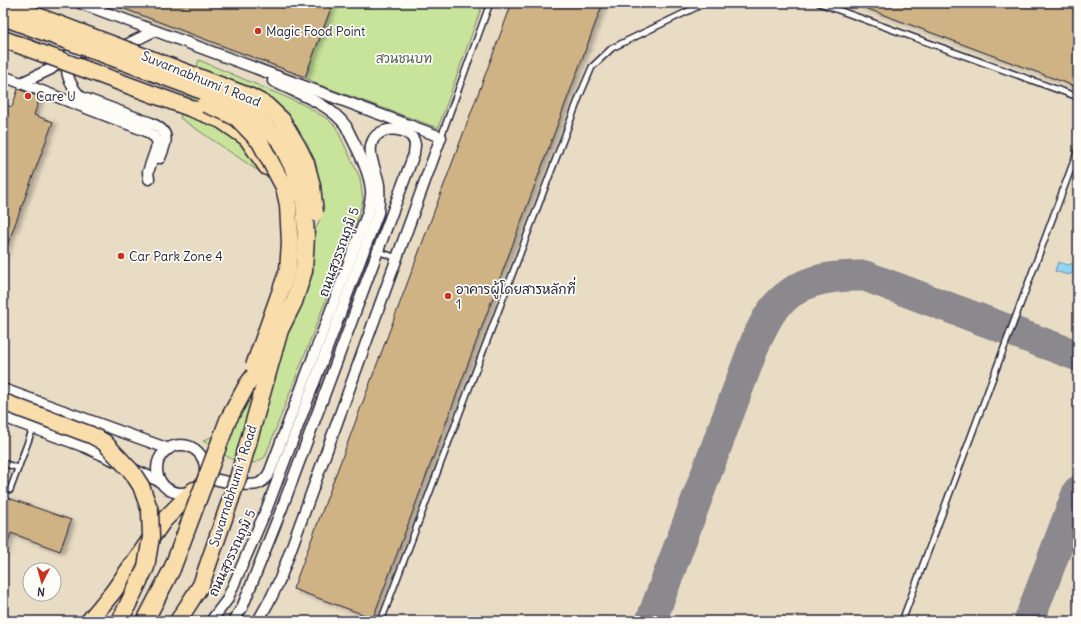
<svg xmlns="http://www.w3.org/2000/svg" width="1081" height="624" viewBox="0 0 1081 624" font-family="Delius,'Playpen Sans Thai',sans-serif">
	<defs>
		<filter id="shadow"><feDropShadow dx="4" dy="2.5" stdDeviation="2" flood-color="#0004"/></filter>
	</defs>
	<rect width="100%" height="100%" fill="#f4ede0"/>
	<filter id="ink" filterUnits="userSpaceOnUse"><feTurbulence type="fractalNoise" baseFrequency=".025" numOctaves="2"/><feDisplacementMap in="SourceGraphic" scale="8" xChannelSelector="R" yChannelSelector="G"/><feConvolveMatrix kernelMatrix="1 2 1 2 8 2 1 2 1" color-interpolation-filters="sRGB"/></filter>
	<g filter="url(#ink)">
		<path fill="#e9dcc4" fill-rule="evenodd" d="M3,3H1078V621H3ZM30,570H54V594H30Z"/>
		<g fill="#c8e39a" stroke="#75826a">
			<path d="M333,3H483L438,128L317,84L305,77Z"/>
			<path d="M199,60L302,104L328,119L336,127L360,178L363,200L358,217L265,457L255,463L231,459L203,441L233,426L322,214L180,118Z"/>
		</g>
		<path fill="#91d4f2" stroke="#658da9" d="M1078,261V271L1068,275L1055,271L1058,262L1068,265Z"/>
		<g fill="none" stroke-linecap="round" stroke-linejoin="round">
			<g stroke="#8b888e" stroke-width="31">
				<path d="M651,621L757,338C762,329 766,319 772,311C796,280 828,275 865,276L1078,356"/>
				<path d="M1029,621L1078,491"/>
			</g>
		</g>
		<g fill="#cfb384" stroke="#22223b" filter="url(#shadow)">
			<path d="M109,3H333L305,77Z"/>
			<path d="M512,3H603L373,618L293,589Z"/>
			<path d="M852,3H1078V75L1074,86Z"/>
			<path d="M18,89L40,97L34,115L53,122L4,254L3,104L12,107Z"/>
			<path d="M3,496L71,520L60,551L11,533L4,553L3,552Z"/>
		</g>
		<g fill="none" stroke-linecap="round" stroke-linejoin="round">
			<g stroke="#22223b" stroke-width="8">
				<g id="service">
					<path d="M819,3L1078,97"/>
					<path d="M441,137L490,3"/>
					<path d="M377,251L397,258"/>
					<path d="M3,463L18,468"/>
					<path d="M10,490L33,428"/>
					<path d="M381,621L580,95L592,67L612,48L705,3"/>
					<path d="M902,621L1078,150"/>
				</g>
			</g>
			<g stroke="#22223b" stroke-width="13">
				<g id="minor">
					<path d="M80,3L441,137L280,579L272,596L258,621"/>
					<path d="M118,49L154,31"/>
					<path d="M66,57C66,74 69,85 81,97L151,123C171,132 167,140 160,158"/>
					<path d="M3,76L21,83L51,69L68,55L76,52H89"/>
					<path d="M21,83L146,131L155,137L158,143L148,172L149,179"/>
					<path d="M3,389L169,449"/>
					<path d="M3,417L85,447L161,482"/>
					<circle cx="181" cy="469" r="24"/>
					<path d="M204,477C217,479 248,489 260,483C264,480 268,476 270,471L368,212C369,205 372,197 371,190C369,168 355,146 346,126C329,103 298,94 273,81"/>
					<path d="M211,621L227,600L267,508L378,213C379,204 380,195 379,185C377,171 366,153 373,140C382,123 414,128 415,145C415,148 414,151 414,154L282,508L242,608L233,621"/>
				</g>
			</g>
			<g stroke="#22223b" stroke-width="19">
				<g id="trunk">
					<path d="M190,108L221,120L247,138L267,167"/>
					<path d="M89,621L113,592L164,520L194,490"/>
					<path d="M145,621L172,569"/>
				</g>
			</g>
			<use href="#service" stroke="#fdfcf7" stroke-width="5"/>
			<use href="#minor" stroke="#fdfcf7" stroke-width="10"/>
			<use href="#trunk" stroke="#f9ddab" stroke-width="16"/>
			<g stroke="#22223b" stroke-width="19" stroke-linecap="butt">
				<g id="trunk-bridge">
					<path d="M3,3L251,97L266,105L282,120L298,147L306,163L312,186L315,213"/>
					<path d="M3,17L235,103L256,116L279,140L293,168L304,202L306,236L304,271L294,302L280,330L238,478L201,585L178,621"/>
					<path d="M3,39L190,108"/>
					<path d="M205,104L223,111L237,118L260,142L284,187L288,205L290,243L288,270L254,366"/>
					<path d="M3,402L91,435L104,442L132,472L141,486L150,511L151,537L146,567L120,621"/>
					<path d="M172,569L228,420L247,385L270,354"/>
				</g>
			</g>
			<use href="#trunk-bridge" stroke="#f9ddab" stroke-width="16"/>
		</g>
	</g>
	<g fill="#c8321e" stroke="#fdfcf7" stroke-width="1.5">
		<circle cx="258" cy="31" r="4"/>
		<circle cx="28" cy="96" r="4"/>
		<circle cx="121" cy="256" r="4"/>
		<circle cx="448" cy="296" r="4"/>
	</g>
	<g text-anchor="middle" dominant-baseline="central" stroke-width="3.5" stroke-linejoin="round" paint-order="stroke">
		<g font-size="13" fill="#22223b" stroke="#fdfcf7" text-anchor="start">
			<text x="266" y="31">Magic Food Point</text>
			<text x="36" y="96">Care U</text>
			<text x="129" y="256">Car Park Zone 4</text>
			<text x="456" y="289">อาคารผู้โดยสารหลักที่<tspan x="456" dy="15">1</tspan></text>
		</g>
		<g font-size="13" fill="#545c58" stroke="#fdfcf7">
			<text x="404" y="58">สวนชนบท</text>
		</g>
		<g font-size="13" fill="#22223b" stroke="#fdfcf7">
			<text transform="translate(201 79) rotate(22)">Suvarnabhumi 1 Road</text>
			<text transform="translate(339 252) rotate(-70)">ถนนสุวรรณภูมิ 5</text>
			<text transform="translate(233 486) rotate(-72)">Suvarnabhumi 1 Road</text>
			<text transform="translate(232 553) rotate(-65)">ถนนสุวรรณภูมิ 5</text>
		</g>
	</g>
	<rect width="1081" height="624" fill="none" stroke="#fdfcf7" stroke-width="16"/>
	<rect x="8" y="8" width="1065" height="608" fill="none" stroke="#22223b" stroke-width="1.5" filter="url(#ink)"/>
	<g transform="translate(42 582) rotate(186)"><circle r="19" fill="#fdfcf7" stroke="#a5a5ac"/>
	<path d="M0-3L7 15L0 10L-7 15Z" fill="#c8321e"/>
	<text y="-6" font-size="11" font-weight="bold" text-anchor="middle" fill="#22223b">N</text>
	</g>
</svg>
